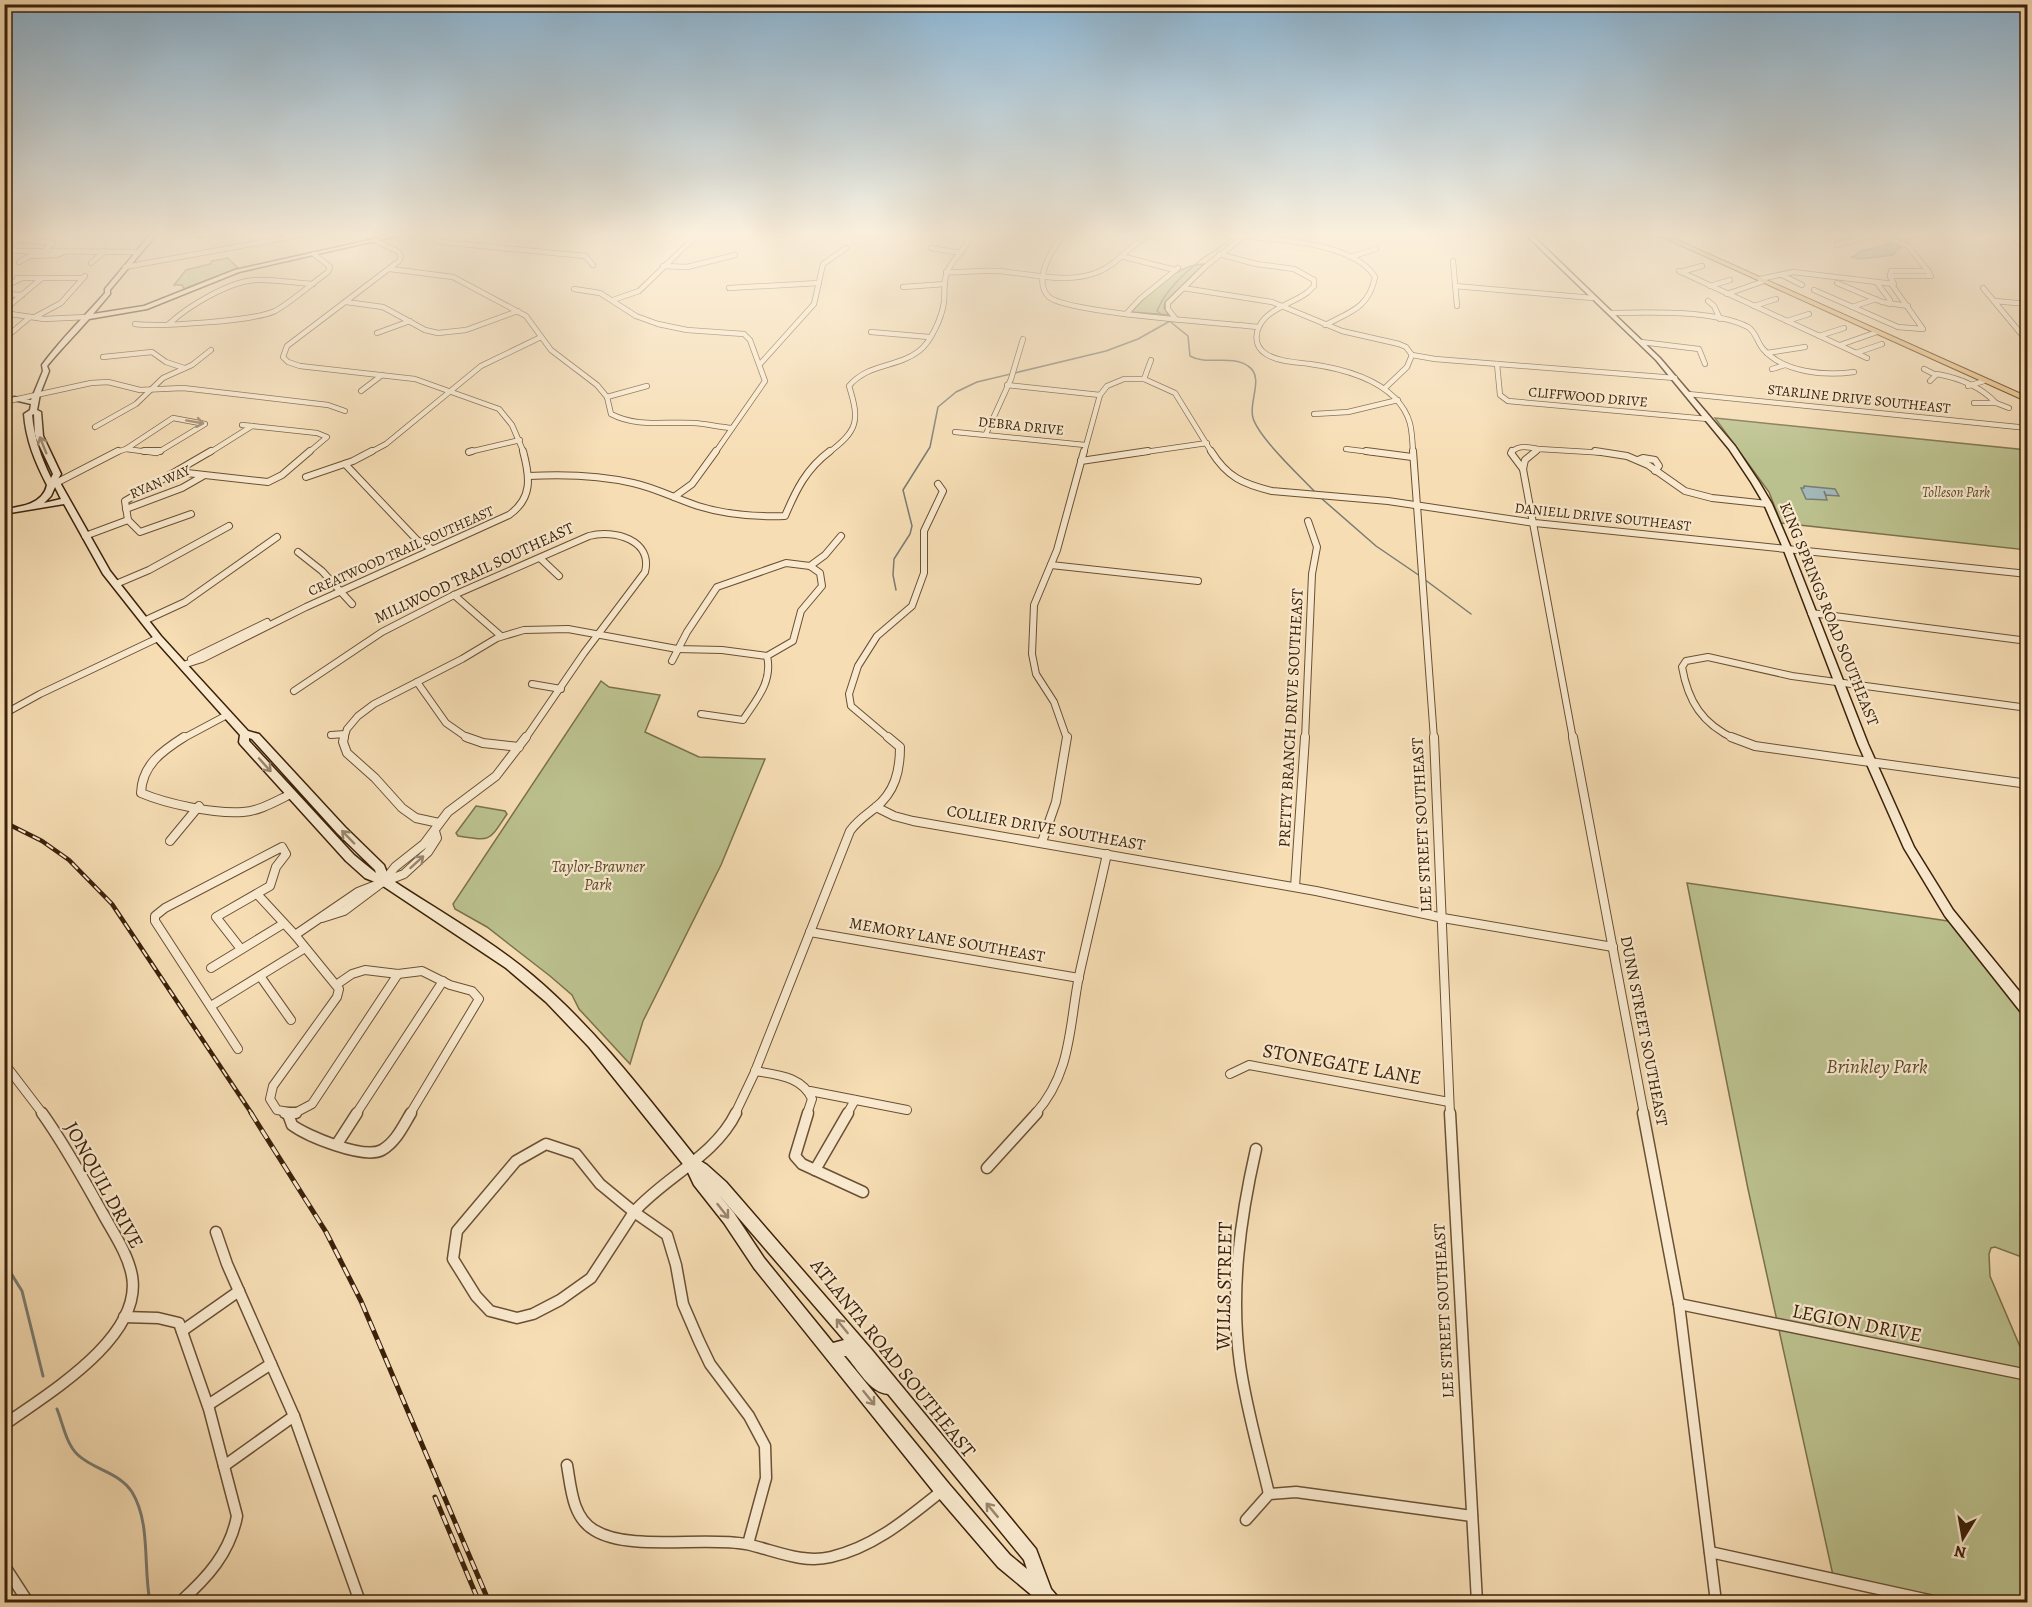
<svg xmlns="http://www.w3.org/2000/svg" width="2032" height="1607" viewBox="0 0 2032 1607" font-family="Alegreya,serif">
	<rect width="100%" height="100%" fill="#f6ddb4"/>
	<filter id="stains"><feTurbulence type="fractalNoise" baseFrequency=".00333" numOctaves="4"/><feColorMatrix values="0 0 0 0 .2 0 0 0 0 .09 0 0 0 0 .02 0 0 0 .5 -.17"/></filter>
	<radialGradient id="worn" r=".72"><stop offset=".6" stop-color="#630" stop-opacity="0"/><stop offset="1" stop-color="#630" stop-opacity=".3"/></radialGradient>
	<g fill="#bbc18e" stroke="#7b714c" stroke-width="1.5">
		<path d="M228,258L238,268L184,289L182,285H174L186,270L210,264L212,261Z"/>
		<path d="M1204,264L1165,302L1164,308L1169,315L1131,312C1150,292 1175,265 1204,264Z"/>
		<path d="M1715,418L2027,450V550L1781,523L1769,492Z"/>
		<path d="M601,681L609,687L660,695L645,732L699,757L765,759L721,865L643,1021L630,1064L579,1009L572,995L550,976L487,927L455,909L453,904Z"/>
		<path d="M476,806L505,811L507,814C488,842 492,841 458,836L456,833Z"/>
		<path d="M1687,883L1955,922L2027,1012V1259L1995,1247L1991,1248L1989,1254L1990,1276L2027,1363V1602H1938L1834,1580L1748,1189Z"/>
	</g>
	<g fill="#a3b8b9" stroke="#797c73" stroke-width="1.5">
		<path d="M1893,243L1901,246L1893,255L1860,259L1852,257L1862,251Z"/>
		<path d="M1804,486L1835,489L1839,496L1826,495L1824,491L1827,500L1806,499L1801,488H1804Z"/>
	</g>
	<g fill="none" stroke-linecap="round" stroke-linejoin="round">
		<g stroke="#797c73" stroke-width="1.5">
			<path d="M1233,236C1224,247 1214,250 1203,258C1185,273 1166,289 1157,311L1188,336L1190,356C1207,366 1231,354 1248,366C1265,377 1248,402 1253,418C1259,438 1300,476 1315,492"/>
			<path d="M1901,243L1924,235"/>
			<path d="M1321,498L1376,546L1420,576"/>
			<path d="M1424,579L1471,614"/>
			<path d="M896,590L893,575L894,559L910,534L912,526L903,490L930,447L938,407L956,392L977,382L1106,351L1138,339L1170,321"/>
		</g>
		<g stroke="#797c73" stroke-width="3">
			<path d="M4,1262L22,1291L43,1376"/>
			<path d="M57,1409C63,1424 66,1444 78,1455C94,1470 119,1472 132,1492C151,1523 143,1567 150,1602"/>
		</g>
		<g stroke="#6a5034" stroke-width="6">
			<g id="street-far3">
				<path d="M198,235H208"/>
				<path d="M427,235L441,242L585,256L593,265"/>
				<path d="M1064,235C1052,248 1032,281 1049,297C1067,313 1224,323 1258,327"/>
				<path d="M1228,235C1266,239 1353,240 1375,277C1369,308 1350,312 1325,325"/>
				<path d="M1877,235L1908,246L1928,271"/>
				<path d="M2012,235L2028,252"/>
				<path d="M1666,237L1674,235"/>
				<path d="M1838,238L1852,235"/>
				<path d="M25,240L53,243L45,250"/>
				<path d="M374,240L399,252L401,257L399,261L287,346L283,357L288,362L300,366L415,379L499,409L512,425L524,453"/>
				<path d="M4,243H9L10,249L16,251L139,252"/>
				<path d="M9,243L37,235"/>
				<path d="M1837,245L1872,235"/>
				<path d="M931,248L961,253"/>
				<path d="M1219,254L1256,264L1294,269L1314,280V286L1308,292C1295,302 1277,306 1265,318C1255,329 1252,345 1266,354C1279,362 1296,362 1310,364C1339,368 1374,377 1395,398C1412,416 1412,430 1413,453"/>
				<path d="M30,256L57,255L64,252"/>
				<path d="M1121,256L1175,270"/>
				<path d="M1350,257L1376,249"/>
				<path d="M1453,261L1457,306"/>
				<path d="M19,262L33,254"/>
				<path d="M91,263L105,251"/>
				<path d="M663,266L687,267L735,255"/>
				<path d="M125,267L301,235"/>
				<path d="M390,269L453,277L526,316L551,350L597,385L607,397L611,414C638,428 665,421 694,423C707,424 719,427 732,428"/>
				<path d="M1679,271L1867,358"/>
				<path d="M946,272C963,273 980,270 997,271C1030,273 1066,285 1098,272C1119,264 1130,243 1151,235"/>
				<path d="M1681,272L1702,266"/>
				<path d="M1782,275L1802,285"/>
				<path d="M1890,276H1931L1928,271"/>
				<path d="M1890,276L1891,271H1928"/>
				<path d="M17,278H83"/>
				<path d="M1760,279L1793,272L1894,284L1890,276"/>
				<path d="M1837,283L1882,302L1908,306"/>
				<path d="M1877,283L1890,300L1889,304"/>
				<path d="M1455,286L1593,298"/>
				<path d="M1710,286L1730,280"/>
				<path d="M4,287L22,278"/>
				<path d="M903,287L945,284"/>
				<path d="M729,288L819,283"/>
				<path d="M1183,288L1272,302L1342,331L1399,344L1406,347L1412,355"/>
				<path d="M1983,288L2028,342"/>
				<path d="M574,289L600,293L636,316L658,324L687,330L744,334L750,340L765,381L715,453"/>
				<path d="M1814,290L1898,327L1923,329L1892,285"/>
				<path d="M4,294L22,295"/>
				<path d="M1727,294L1764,281"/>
				<path d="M613,300L639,291L697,235"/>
				<path d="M1708,301L1714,306L1720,319"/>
				<path d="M1994,301L2028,304"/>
				<path d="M346,302L383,307L425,330L438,333L466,330L518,311"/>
				<path d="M11,304L42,278"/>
				<path d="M1754,306L1776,299"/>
				<path d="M1852,307L1876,299"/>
				<path d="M4,313L44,319L87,317"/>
				<path d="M1127,313L1140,299L1178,268"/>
				<path d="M1611,313C1648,312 1715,310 1748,327C1756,332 1757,342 1763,349C1784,373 1825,376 1854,372"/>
				<path d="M35,317L61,303L85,276"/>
				<path d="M1175,318L1168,309V303L1206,266L1243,237"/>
				<path d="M1787,321L1809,314"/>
				<path d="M135,324C160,327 254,321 275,311C293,301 311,284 328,272L330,267L314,254"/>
				<path d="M169,324C188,306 230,281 256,280C275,279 294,283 313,284"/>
				<path d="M871,332L929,337"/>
				<path d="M377,333L410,321"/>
				<path d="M1819,336L1844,328"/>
				<path d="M4,339L30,317"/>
				<path d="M1641,342L1699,349L1705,364"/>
				<path d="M1840,345L1877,332"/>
				<path d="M1767,353L1805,347"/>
				<path d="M1856,353L1882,344"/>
				<path d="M1412,355L1435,359L1675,378"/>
				<path d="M103,357L152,352L166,362L184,368"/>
				<path d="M761,363L814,304L823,264L846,248"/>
				<path d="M1497,364L1500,395L1508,401L1708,419"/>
				<path d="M1772,369L1785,365"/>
				<path d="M1924,369L1936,375"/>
				<path d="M1144,379L1151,360"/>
				<path d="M1930,381L1937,374C1959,378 1981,387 1996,403H1974"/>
				<path d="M1007,385L1100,395"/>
				<path d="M1968,386L1984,381"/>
				<path d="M1385,388L1407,367L1412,355"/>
				<path d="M361,391L382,375"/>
				<path d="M1688,394L2028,428"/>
				<path d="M607,397L647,386"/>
				<path d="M4,402L91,383L108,382L140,390L183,388L328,405L345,411"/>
				<path d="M1996,403L2009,408"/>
				<path d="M1314,414L1348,412L1398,400"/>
				<path d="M252,426L317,433L327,437L308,453"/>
				<path d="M95,427L136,404L163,378L192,365L211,350"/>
				<path d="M955,432L1085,445"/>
				<path d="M986,434L1011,379L1023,339"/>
				<path d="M1346,449L1378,453"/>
				<path d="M469,452L520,440"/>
				<path d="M114,453L126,449"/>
				<path d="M156,453L126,449L173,418L205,424L157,453"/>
				<path d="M209,453L252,426L242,425"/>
				<path d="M369,453L386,444L481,366L541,337"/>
				<path d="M828,453C858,431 860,421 849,386C868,363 897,368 919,351C931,342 942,317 944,302C945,291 943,280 948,270C954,257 966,249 971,235"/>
				<path d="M1084,453L1100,395L1107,386L1124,379H1144L1175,393L1212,453"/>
				<path d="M1138,453L1207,443"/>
				<path d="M1511,453C1518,444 1529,447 1539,449"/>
				<path d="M1534,453L1539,449L1606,453"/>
			</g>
		</g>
		<g stroke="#6a5034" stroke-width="8">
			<g id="street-far2">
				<path d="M144,451H160"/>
				<path d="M1211,451C1227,477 1243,484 1272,491L1388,501L1535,523L2028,574"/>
				<path d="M1366,451L1412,457"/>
				<path d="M1413,451L1434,739"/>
				<path d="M1512,451L1511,453L1523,469"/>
				<path d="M1536,451L1525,460L1523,469L1573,739"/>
				<path d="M1595,451L1627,456L1648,465L1685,491L1712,498L1768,504"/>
				<path d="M469,452L472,451"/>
				<path d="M1638,460L1643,458L1655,460L1659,466L1655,471"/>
				<path d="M1081,461L1148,451"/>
				<path d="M345,464L417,540L432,549"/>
				<path d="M178,472L268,482L282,475L310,451"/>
				<path d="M528,476C563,474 599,475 633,483C656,488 676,499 698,506C727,515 756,517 785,516C796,490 806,469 830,451"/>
				<path d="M306,477L353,461L372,451"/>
				<path d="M56,483L118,451"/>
				<path d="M674,497L692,484L716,451"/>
				<path d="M126,509L182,488L203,476"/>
				<path d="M191,514L140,532L128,520L125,501L211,451"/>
				<path d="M85,536L128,520"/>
				<path d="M298,552L322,571L352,604"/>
				<path d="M541,559L559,576"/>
				<path d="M1051,565L1198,581"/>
				<path d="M810,566L825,555L841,536"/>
				<path d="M116,584L149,570L229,526"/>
				<path d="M454,595L501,636"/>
				<path d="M1811,613L2028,641"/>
				<path d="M146,620L185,602L277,537"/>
				<path d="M191,659L267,622"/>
				<path d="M672,661L687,632L717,587L786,563L810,566L820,573L822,586L801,611L793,641L767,656C773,682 756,700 743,720L701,714"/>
				<path d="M183,665L202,659L306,607L509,515C533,498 530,477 523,451"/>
				<path d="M417,682L446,723L469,739"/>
				<path d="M532,684L561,689"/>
				<path d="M294,691L382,632L454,595L589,536C614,529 653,540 645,572L584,653L525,739"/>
				<path d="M4,714L40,694L158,638"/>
				<path d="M331,735L345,734"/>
				<path d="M182,739L227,715"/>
				<path d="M344,739L347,729L358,716L374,704L462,659L497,638L524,630L568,629L677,649L722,650L767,656"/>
				<path d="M890,739L851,706L849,694L858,666L877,636L912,606L924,573V531L943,491L938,484"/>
				<path d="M1067,739L1054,702L1036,674L1032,654L1034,605L1057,550L1084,451"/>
				<path d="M1305,739L1312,574L1317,547L1308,521"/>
				<path d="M1735,739C1702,724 1688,701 1682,667L1686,661L1708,657L1792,676L2028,708"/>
			</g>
		</g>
		<g stroke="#6a5034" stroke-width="10">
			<g id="street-far1">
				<path d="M184,737C162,751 142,765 141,793C167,804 214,814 243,812C260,811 276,801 291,794"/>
				<path d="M344,737L343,742L347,753L375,778L402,808L416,818L439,823"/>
				<path d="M466,737L483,743L519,747"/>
				<path d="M1434,737L1450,1114"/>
				<path d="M1573,737L1644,1114"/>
				<path d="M1731,737L1755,746L2028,784"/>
				<path d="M876,807L894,816L913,821L1316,891L1443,918L1613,947"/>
				<path d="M170,841L199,806"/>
				<path d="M1042,842L1056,802L1067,737"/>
				<path d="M1295,887L1305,737"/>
				<path d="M257,894L295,935L339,989L337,997L273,1086L270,1099L277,1110L295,1113L312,1104L398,974"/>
				<path d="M322,918L344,911L384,881L395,867L424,844L448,812L496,776L526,737"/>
				<path d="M810,932L1079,978"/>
				<path d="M295,935L358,892L404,874L428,852L437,838L435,831"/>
				<path d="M211,968L283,924"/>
				<path d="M260,976L291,1020"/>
				<path d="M336,985L352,974L365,970L398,974L422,971L450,985L472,991L479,999L410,1114"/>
				<path d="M211,1006L305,948"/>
				<path d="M238,1049L155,921V916L165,908L282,847L286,854L276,867L270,886L216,917L241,949"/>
				<path d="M4,1063L43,1114"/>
				<path d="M755,1071C777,1075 802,1076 812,1099L807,1114"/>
				<path d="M1230,1074L1249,1065L1449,1102"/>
				<path d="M810,1091L907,1110"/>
				<path d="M356,1114L443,981"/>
				<path d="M735,1114L754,1074L850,831C857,821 866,815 875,808C895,792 900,771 900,747L888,737"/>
				<path d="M847,1114L855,1100"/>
				<path d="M1035,1114C1072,1073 1069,1026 1079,976C1088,935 1098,895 1107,854"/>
			</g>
		</g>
		<g stroke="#6a5034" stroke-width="13">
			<g id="street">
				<path d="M285,1113H296"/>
				<path d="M808,1113L795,1156L802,1164L863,1192"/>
				<path d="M1450,1113L1477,1602"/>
				<path d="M1643,1113L1679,1304L1716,1602"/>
				<path d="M288,1114L292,1125C307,1136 364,1160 382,1150C396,1142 403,1126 411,1113"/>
				<path d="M337,1144L357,1113"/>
				<path d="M546,1144L576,1154L600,1184L634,1212L591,1278L560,1300L533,1314L517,1318L490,1311L476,1296L453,1259L457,1231L516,1161Z"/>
				<path d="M1256,1149C1240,1219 1230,1292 1240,1364C1246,1408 1259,1451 1269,1494"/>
				<path d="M987,1168L1037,1113"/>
				<path d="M815,1170L848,1113"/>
				<path d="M634,1212L667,1235L676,1265L683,1304L699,1341L710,1364L749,1416L765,1446L766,1478L748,1544"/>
				<path d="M634,1212C665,1177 715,1156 736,1113"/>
				<path d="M216,1232L227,1264L294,1416L360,1602"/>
				<path d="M1679,1304L2028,1375"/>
				<path d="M124,1317L158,1318L179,1323L209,1409L237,1516C230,1553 207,1578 180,1602"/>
				<path d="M182,1331L239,1291"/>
				<path d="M208,1405L271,1364"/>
				<path d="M4,1425C47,1394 143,1338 132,1276C128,1254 114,1234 103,1214C84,1180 65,1145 42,1113"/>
				<path d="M567,1465C571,1487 572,1517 594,1530C629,1552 703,1536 746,1544C774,1550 802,1564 831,1557C875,1547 909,1517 943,1490"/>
				<path d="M224,1466L294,1416"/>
				<path d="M1246,1520L1269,1494L1296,1492L1472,1516"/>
				<path d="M1710,1552L1938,1602"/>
				<path d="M4,1565L28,1602"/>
			</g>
		</g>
		<g stroke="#3b210a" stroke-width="3">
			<g id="secondary">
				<path d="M150,235H156L110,290V294L93,314L144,306L235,270L392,235H401L239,272L147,309L89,319C75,335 61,349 47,366L49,371L40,394L37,410L41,412L43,436L61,474L58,479L110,571L161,636L248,731L259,734L345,827L384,865L389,878C437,910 488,938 532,975C595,1028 645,1094 696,1158L707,1165L726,1182L871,1349L1036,1549L1051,1589L1057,1596L1059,1602H1040L998,1567L937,1496L754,1268L724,1223L694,1185L686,1168L589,1047L546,1002L506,968L380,884L365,878L346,861L240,744L239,742L240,735L155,640L103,574L64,504L4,514V509C21,507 43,504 47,485C35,462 26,440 24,414L30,410L31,404L10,399L14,397L31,400L43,371L42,365C61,339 84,317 105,293V289ZM34,414L35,436L53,474L51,478C41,457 34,438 32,415ZM55,487L61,499L44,503L51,496ZM249,738L252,739L337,833L375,870L376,873L354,855L249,741ZM718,1194L844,1340L833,1343L764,1258L734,1213ZM844,1356H846C857,1368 870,1393 888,1394L1024,1560L1027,1569L1010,1555L949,1484Z"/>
				<path d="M1526,235H1532L1660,358L1735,446L1759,482L1772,504L1791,548L1868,744L1914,847L1953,910L2028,1002V1017L2024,1016L1945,916L1904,848L1858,744L1783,548L1764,504L1751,482L1729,449L1656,360Z"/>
			</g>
		</g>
		<g stroke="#3b210a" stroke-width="2">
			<path id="primary" d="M1658,235H1666L2028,397V402Z"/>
		</g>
		<use href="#street-far3" stroke="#f9e9ce" stroke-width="4.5"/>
		<use href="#street-far2" stroke="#f9e9ce" stroke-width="6"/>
		<use href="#street-far1" stroke="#f9e9ce" stroke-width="8"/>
		<use href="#street" stroke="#f9e9ce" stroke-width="10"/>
		<use href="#secondary" fill="#f9e9ce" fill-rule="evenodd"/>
		<use href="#primary" fill="#ebbe7a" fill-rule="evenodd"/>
		<g stroke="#3b210a" stroke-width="4.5">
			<path id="rail-far1" d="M4,822L42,841L69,860L112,904L252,1114"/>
		</g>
		<g stroke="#3b210a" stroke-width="5">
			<g id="rail">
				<path d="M251,1113L326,1232L361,1301L489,1602"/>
				<path d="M435,1497L479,1602"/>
			</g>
		</g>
		<use href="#rail-far1" stroke="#f9e9ce" stroke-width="2" stroke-dasharray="8" stroke-linecap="butt"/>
		<use href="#rail" stroke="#f9e9ce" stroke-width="3" stroke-dasharray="10" stroke-linecap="butt"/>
	</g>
	<defs><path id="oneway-shaft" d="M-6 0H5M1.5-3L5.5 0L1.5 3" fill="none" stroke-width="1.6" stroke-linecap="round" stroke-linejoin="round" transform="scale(1.5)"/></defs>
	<g stroke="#9a856c">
		<use href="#oneway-shaft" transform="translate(195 422) rotate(10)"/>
		<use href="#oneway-shaft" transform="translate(43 445) rotate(-112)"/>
		<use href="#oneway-shaft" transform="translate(265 765) rotate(48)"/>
		<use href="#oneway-shaft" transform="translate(348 837) rotate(-134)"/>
		<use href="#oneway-shaft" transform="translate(417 862) rotate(-42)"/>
		<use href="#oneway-shaft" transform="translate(723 1211) rotate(52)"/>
		<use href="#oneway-shaft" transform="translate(842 1326) rotate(-129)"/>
		<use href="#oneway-shaft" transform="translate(869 1398) rotate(51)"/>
		<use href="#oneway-shaft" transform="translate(992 1510) rotate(-130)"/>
	</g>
	<linearGradient id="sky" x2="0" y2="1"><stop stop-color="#8cb6d5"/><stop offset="0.51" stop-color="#fbf0dd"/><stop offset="1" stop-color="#fbf0dd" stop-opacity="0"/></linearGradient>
	<rect width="2032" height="460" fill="url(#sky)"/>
	<g text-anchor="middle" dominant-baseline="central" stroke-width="4.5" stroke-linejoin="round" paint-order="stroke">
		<g font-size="14" fill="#3b210a" stroke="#f9e9ce">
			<text transform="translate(1588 397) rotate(5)">CLIFFWOOD DRIVE</text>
			<text transform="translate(1859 399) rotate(6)">STARLINE DRIVE SOUTHEAST</text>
			<text transform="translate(1021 426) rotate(6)">DEBRA DRIVE</text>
			<text transform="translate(160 482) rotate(-23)">RYAN WAY</text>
			<text transform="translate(1603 517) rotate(6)">DANIELL DRIVE SOUTHEAST</text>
			<text transform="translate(401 551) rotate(-24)">CREATWOOD TRAIL SOUTHEAST</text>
		</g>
		<g font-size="14" font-style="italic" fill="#5b492b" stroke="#f9e9ce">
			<text x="1956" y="492">Tolleson Park</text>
		</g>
		<g font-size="16" fill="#3b210a" stroke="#f9e9ce">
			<text transform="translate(474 573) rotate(-25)">MILLWOOD TRAIL SOUTHEAST</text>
			<text transform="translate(1829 614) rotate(68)">KING SPRINGS ROAD SOUTHEAST</text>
			<text transform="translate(1291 718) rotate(-87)">PRETTY BRANCH DRIVE SOUTHEAST</text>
			<text transform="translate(1422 825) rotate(-93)">LEE STREET SOUTHEAST</text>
			<text transform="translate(1046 828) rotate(10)">COLLIER DRIVE SOUTHEAST</text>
			<text transform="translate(947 940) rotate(10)">MEMORY LANE SOUTHEAST</text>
			<text transform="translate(1644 1031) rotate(79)">DUNN STREET SOUTHEAST</text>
			<text transform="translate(1444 1311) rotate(-93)">LEE STREET SOUTHEAST</text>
		</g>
		<g font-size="16" font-style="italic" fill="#5b492b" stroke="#f9e9ce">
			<text x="598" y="867">Taylor-Brawner<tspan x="598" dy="18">Park</tspan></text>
		</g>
		<g font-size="20" fill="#3b210a" stroke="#f9e9ce">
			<text transform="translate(1342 1064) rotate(10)">STONEGATE LANE</text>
			<text transform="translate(104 1185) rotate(61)">JONQUIL DRIVE</text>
			<text transform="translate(1224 1286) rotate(-89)">WILLS STREET</text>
			<text transform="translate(1857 1323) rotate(11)">LEGION DRIVE</text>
			<text transform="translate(893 1358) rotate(51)">ATLANTA ROAD SOUTHEAST</text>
		</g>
		<g font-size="20" font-style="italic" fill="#5b492b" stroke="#f9e9ce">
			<text x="1877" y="1066">Brinkley Park</text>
		</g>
	</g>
	<rect width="2032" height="1607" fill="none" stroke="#f6ddb4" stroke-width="24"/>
	<rect x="6" y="6" width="2020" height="1595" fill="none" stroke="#3b210a" stroke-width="3"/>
	<rect x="12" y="12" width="2008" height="1583" fill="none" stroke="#3b210a" stroke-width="1.5"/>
	<g transform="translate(1963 1538) rotate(191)" stroke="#f9e9ce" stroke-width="4.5" paint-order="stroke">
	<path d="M0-4.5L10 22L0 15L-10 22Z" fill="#3b210a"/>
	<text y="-9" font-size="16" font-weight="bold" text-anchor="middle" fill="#3b210a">N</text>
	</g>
	<rect width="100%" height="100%" filter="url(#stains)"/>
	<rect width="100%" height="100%" fill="url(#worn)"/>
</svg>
